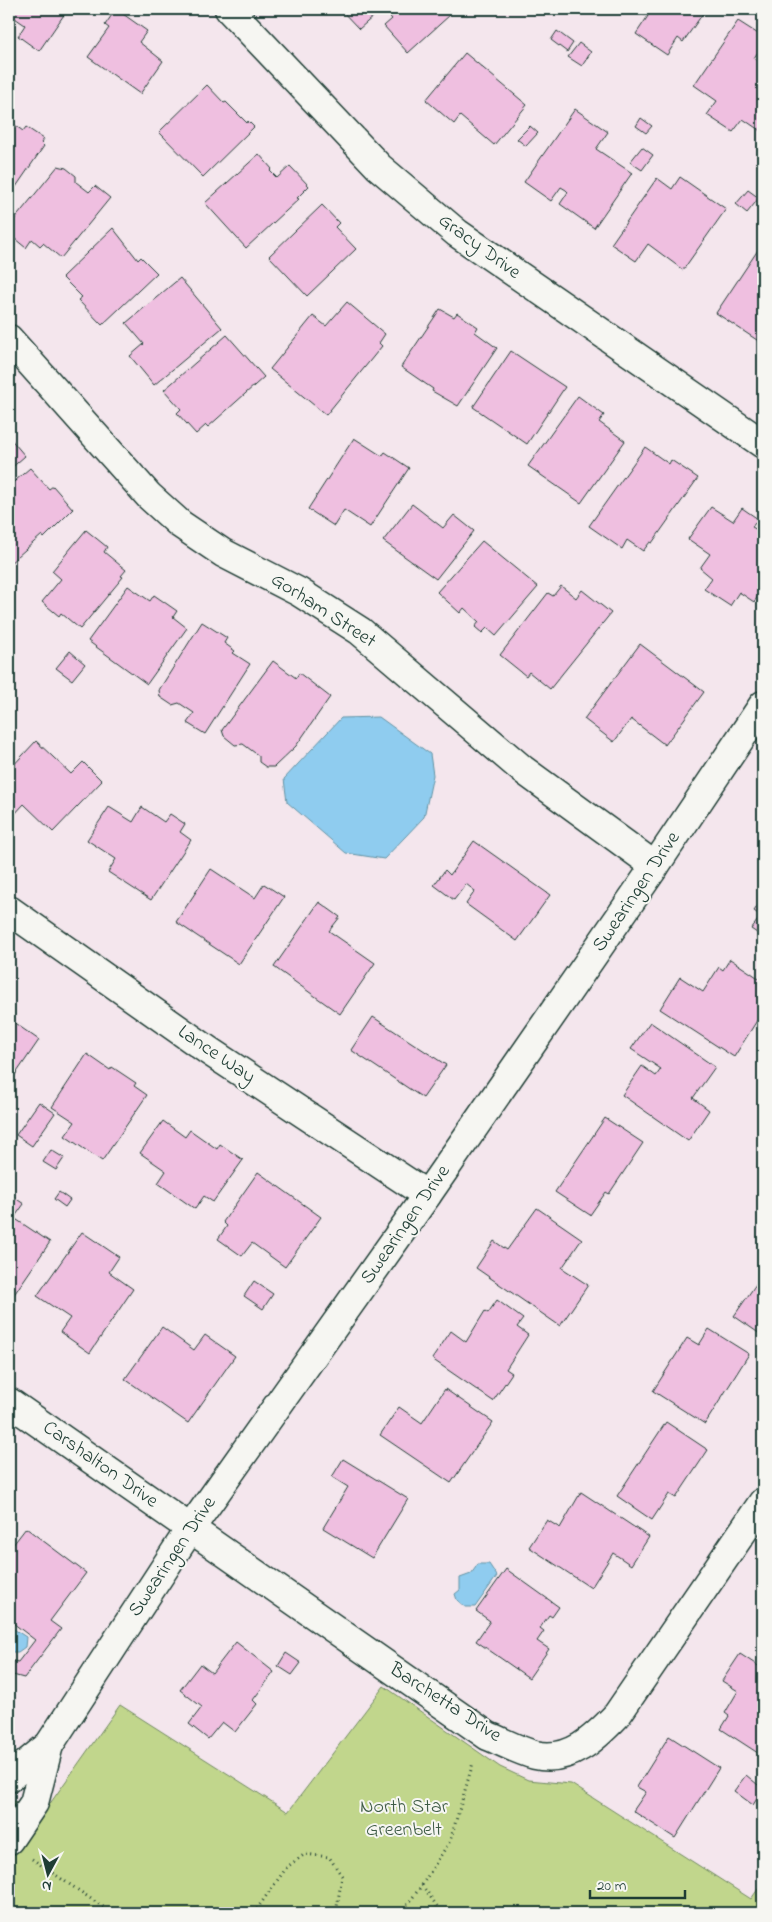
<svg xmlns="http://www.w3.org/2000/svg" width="772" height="1922" viewBox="0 0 772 1922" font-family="'Indie Flower',sans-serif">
	<rect width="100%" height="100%" fill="#f4e6ed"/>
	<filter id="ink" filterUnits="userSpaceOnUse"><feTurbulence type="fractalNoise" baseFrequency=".02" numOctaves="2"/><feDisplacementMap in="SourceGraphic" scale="10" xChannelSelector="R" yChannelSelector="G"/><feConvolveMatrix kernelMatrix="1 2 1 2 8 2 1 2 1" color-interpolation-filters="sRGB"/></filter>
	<g filter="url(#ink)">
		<path fill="#c1d68c" stroke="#708a60" d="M384,1686L500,1767L528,1780L571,1784L751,1899L763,1882V1913H9V1799L44,1812L120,1705L288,1812Z"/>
		<g fill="#8fccef" stroke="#6293a4">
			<path d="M379,717L430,754L433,775L424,817L384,859L346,853L287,802L284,779L341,718Z"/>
			<path d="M478,1564H489L497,1576L475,1607H465L457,1600L455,1594L460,1590V1578L471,1574Z"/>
			<path d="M9,1626L26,1637L25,1647L18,1652H9Z"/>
		</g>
		<g fill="#efbfe0" stroke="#1f3d34">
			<path d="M9,9H68L39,51L18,36L25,25L9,14Z"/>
			<path d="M116,9L147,31L139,42L163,61L140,94L88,57L109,28L105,25Z"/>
			<path d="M340,9H382L359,29Z"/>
			<path d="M383,9H445L450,15L408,53L384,26L392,19Z"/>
			<path d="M636,9H704V12L683,42L678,38L667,55L636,34L648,16Z"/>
			<path d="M738,21L763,37V44L754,58L763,64L762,132L743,119L733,132L707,115L717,101L694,85Z"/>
			<path d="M557,31L573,43L567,52L551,40Z"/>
			<path d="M579,43L591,52L582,66L568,57Z"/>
			<path d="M465,53L527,105L494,145L460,116L454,124L426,100Z"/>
			<path d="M207,85L224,103L226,102L247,123L248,121L254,127L203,177L159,132Z"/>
			<path d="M575,109L608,132L596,149L632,173L594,228L560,204L568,192L566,190L561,187L551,201L524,182Z"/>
			<path d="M641,118L652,126L646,133L636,126Z"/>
			<path d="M9,121L23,131L26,127L44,139L41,143L44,146L9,197Z"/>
			<path d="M530,126L538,133L526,146L517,139Z"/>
			<path d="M642,147L653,155L642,170L630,162Z"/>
			<path d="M259,154L272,169L270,171L277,178L290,166L309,186L297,198L299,199L246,248L205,203Z"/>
			<path d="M58,166L66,168L76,176V182L89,192L95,186L110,198L61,258L43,243L40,246L32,239L26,248L9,234V226Z"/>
			<path d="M680,177L726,209L683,270L648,244L636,261L611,244L657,178L672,189Z"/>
			<path d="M748,190L759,198L747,213L736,204Z"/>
			<path d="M322,205L339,223L335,227L356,249L307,296L269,256Z"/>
			<path d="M113,228L138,260L141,257L157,273L102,325L78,300L82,297L62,277Z"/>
			<path d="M758,250L763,253V344L716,313Z"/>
			<path d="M180,278L222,328L154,385L130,356L144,344L126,323Z"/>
			<path d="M347,302L385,334L379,343L382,346L326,415L270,369L313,316L326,326Z"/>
			<path d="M440,309L454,317L457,313L478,327L475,332L497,348L458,406L432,391L433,389L401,367Z"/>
			<path d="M227,335L264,377L208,427L206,425L196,434L177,413L181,409L164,390Z"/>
			<path d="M511,351L565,387L527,444L473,407Z"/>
			<path d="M578,396L604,415L599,422L625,441L581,503L528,466Z"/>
			<path d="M9,437L25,456L9,470Z"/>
			<path d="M354,438L382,456L385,452L409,468L370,527L344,510L334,526L308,509Z"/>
			<path d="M645,447L669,464L671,460L698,478L652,543L650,542L643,551L627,540L622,549L589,526Z"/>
			<path d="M30,468L49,489L53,486L73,509L44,538L42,535L9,564V486Z"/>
			<path d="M412,504L443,528L454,515L474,531L436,579L383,541Z"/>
			<path d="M711,507L733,521L742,508L758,519L752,527L763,533V589L754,602L739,592L730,606L704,589L712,578L700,568L710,554L688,539Z"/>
			<path d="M86,530L107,547L104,552L126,570L121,576L123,577L80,629L61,613L59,616L42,602L61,579L52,571Z"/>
			<path d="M482,541L538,587L496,636L487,628L482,633L475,627L479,622L464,608L460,613L437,592Z"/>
			<path d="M128,586L150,601L154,595L177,611L173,617L187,628L147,684L88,641Z"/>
			<path d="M561,586L576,598L582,590L611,613L550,689L529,672L526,676L500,655L548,593L553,596Z"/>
			<path d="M202,622L227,638L224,643L235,651L233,653L250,664L205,734L187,723L194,713L179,703L172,705L160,697L159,690Z"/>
			<path d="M640,644L704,692L665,745L631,719L614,742L584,719Z"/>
			<path d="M70,651L85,664L72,680L56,668Z"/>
			<path d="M273,661L296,678L299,673L330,697L296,746L274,767H266L259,762V756L243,744L235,745L224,736L222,730Z"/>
			<path d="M36,741L71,774L83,762L102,781L53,832L24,804L13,816L9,812V770Z"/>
			<path d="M109,807L133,822L142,807L164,822L170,814L185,824L180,832L191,840L151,900L108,872L116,859L87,840Z"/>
			<path d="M474,841L550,895L517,941L466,904L475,891L466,884L454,900L434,885L445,870L450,875Z"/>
			<path d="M211,869L255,898L264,884L284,897L239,964L176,922Z"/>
			<path d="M763,898V937L751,929L761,916L754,911Z"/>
			<path d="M319,902L340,917L329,931L375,963L340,1014L274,967Z"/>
			<path d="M730,959L763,981V1011L734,1057L660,1009L680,977L703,992L719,967L723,970Z"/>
			<path d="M373,1017L446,1065L423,1098L351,1050Z"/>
			<path d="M9,1019L39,1040L13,1078L9,1075Z"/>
			<path d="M650,1022L715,1067L693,1098L709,1110L688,1141L622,1095L642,1066L656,1076L661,1069L631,1049Z"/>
			<path d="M87,1054L110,1070L112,1067L136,1083L134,1086L147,1095L102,1161L65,1136L75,1122L52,1107Z"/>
			<path d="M39,1102L55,1113L32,1146L16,1135Z"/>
			<path d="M605,1118L643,1143L609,1194L606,1192L590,1215L555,1192Z"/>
			<path d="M163,1121L185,1137L190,1130L217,1149L220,1144L243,1160L213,1202L204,1196L195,1209L158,1183L166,1171L140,1153Z"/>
			<path d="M51,1150L64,1158L56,1170L43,1162Z"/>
			<path d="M258,1172L321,1217L285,1267L252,1243L242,1256L218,1239L227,1226L223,1222Z"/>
			<path d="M59,1192L70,1200L65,1207L54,1199Z"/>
			<path d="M9,1194L24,1204L14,1218L50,1242L13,1296L9,1293Z"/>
			<path d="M537,1208L582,1239L562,1268L588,1285L560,1326L476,1268L494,1241L507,1250Z"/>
			<path d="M82,1232L119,1257L109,1272L133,1289L90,1353L60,1332L70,1318L37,1296Z"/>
			<path d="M763,1274V1336L734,1316Z"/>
			<path d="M254,1281L273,1294L263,1309L244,1296Z"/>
			<path d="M497,1300L523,1319L517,1327L528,1335L506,1369L512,1373L493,1401L432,1359L451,1331L466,1342L485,1311L488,1313Z"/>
			<path d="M162,1327L194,1350L205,1335L235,1356L188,1423L125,1379Z"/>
			<path d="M709,1329L749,1354L705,1424L653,1391L687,1338L699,1345Z"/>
			<path d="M445,1389L493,1422L451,1483L380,1435L399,1407L422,1423Z"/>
			<path d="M666,1422L708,1450L676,1498L669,1494L652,1520L617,1496Z"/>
			<path d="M343,1459L408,1499L372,1558L323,1528L348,1487L332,1477Z"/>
			<path d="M581,1492L649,1537L631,1565L613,1553L591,1588L529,1547L547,1520L560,1528Z"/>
			<path d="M26,1528L86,1573L50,1621L61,1629L24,1678L9,1674V1660L18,1662L35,1640L9,1620V1550Z"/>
			<path d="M506,1569L559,1607L552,1617L549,1615L540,1628L544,1631L537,1641L549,1649L529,1678L476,1641L490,1621L476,1611Z"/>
			<path d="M236,1642L274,1672L253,1700L257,1704L235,1732L222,1722L208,1739L189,1724L202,1707L180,1690L200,1664L212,1673Z"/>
			<path d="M286,1653L301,1663L292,1675L278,1666Z"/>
			<path d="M740,1654L763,1669V1752L761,1755L721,1729L729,1716L725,1713L738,1691L722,1681Z"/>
			<path d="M669,1736L719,1768L675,1838L633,1811L646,1792L637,1787Z"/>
			<path d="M746,1775L763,1789L753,1805L734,1791Z"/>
		</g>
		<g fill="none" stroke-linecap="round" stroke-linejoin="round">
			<g stroke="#1f3d34" stroke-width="31">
				<g id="minor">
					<path d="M229,9L379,167L457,233L763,444"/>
					<path d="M9,339L149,496L180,524L223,553L299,592L360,631L522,769L655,866"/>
					<path d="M9,910L209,1051L427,1195"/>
					<path d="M9,1402L488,1736C503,1742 519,1751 535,1755C570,1763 595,1738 617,1715L763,1502"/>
					<path d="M9,1778L49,1745L190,1529L427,1195L655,866L763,705"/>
					<path d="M9,1840L34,1803L49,1745"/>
				</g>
			</g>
			<g stroke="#1f3d34" stroke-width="3" stroke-dasharray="1 4" stroke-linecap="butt">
				<path d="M32,1859L112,1913"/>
				<path d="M422,1885L442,1913"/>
				<path d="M254,1913L287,1867L305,1854L329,1857L342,1876L336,1913"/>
				<path d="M401,1913L422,1885L450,1841L473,1763"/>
			</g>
			<use href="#minor" stroke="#f6f6f2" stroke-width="28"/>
		</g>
	</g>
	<g text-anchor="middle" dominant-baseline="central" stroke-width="4" stroke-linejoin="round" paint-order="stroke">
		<g font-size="20" fill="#1f3d34" stroke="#f6f6f2">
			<text transform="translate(479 247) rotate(36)">Gracy Drive</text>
			<text transform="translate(323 611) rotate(33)">Gorham Street</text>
			<text transform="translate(637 892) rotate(-56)">Swearingen Drive</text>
			<text transform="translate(216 1055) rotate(34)">Lance Way</text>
			<text transform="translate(406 1225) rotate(-55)">Swearingen Drive</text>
			<text transform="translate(100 1465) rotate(35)">Carshalton Drive</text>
			<text transform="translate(173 1557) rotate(-56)">Swearingen Drive</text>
			<text transform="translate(445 1703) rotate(33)">Barchetta Drive</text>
		</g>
		<g font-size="20" fill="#3f5c46" stroke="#f6f6f2">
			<text x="404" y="1807">North Star<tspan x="404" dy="23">Greenbelt</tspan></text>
		</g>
	</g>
	<rect width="772" height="1922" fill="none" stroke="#f6f6f2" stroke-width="30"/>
	<rect x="15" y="15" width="742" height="1892" fill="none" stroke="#1f3d34" stroke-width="2" filter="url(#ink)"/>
	<g transform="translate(48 1874) rotate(187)" stroke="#f6f6f2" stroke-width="4" paint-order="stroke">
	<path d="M0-4L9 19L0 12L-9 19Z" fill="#1f3d34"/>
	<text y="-8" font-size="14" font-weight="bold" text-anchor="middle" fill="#1f3d34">N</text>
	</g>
	<path d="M590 1890v8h95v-8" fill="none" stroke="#1f3d34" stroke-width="2.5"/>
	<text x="597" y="1890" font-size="15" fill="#1f3d34" stroke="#f6f6f2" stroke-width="4" paint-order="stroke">20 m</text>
</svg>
